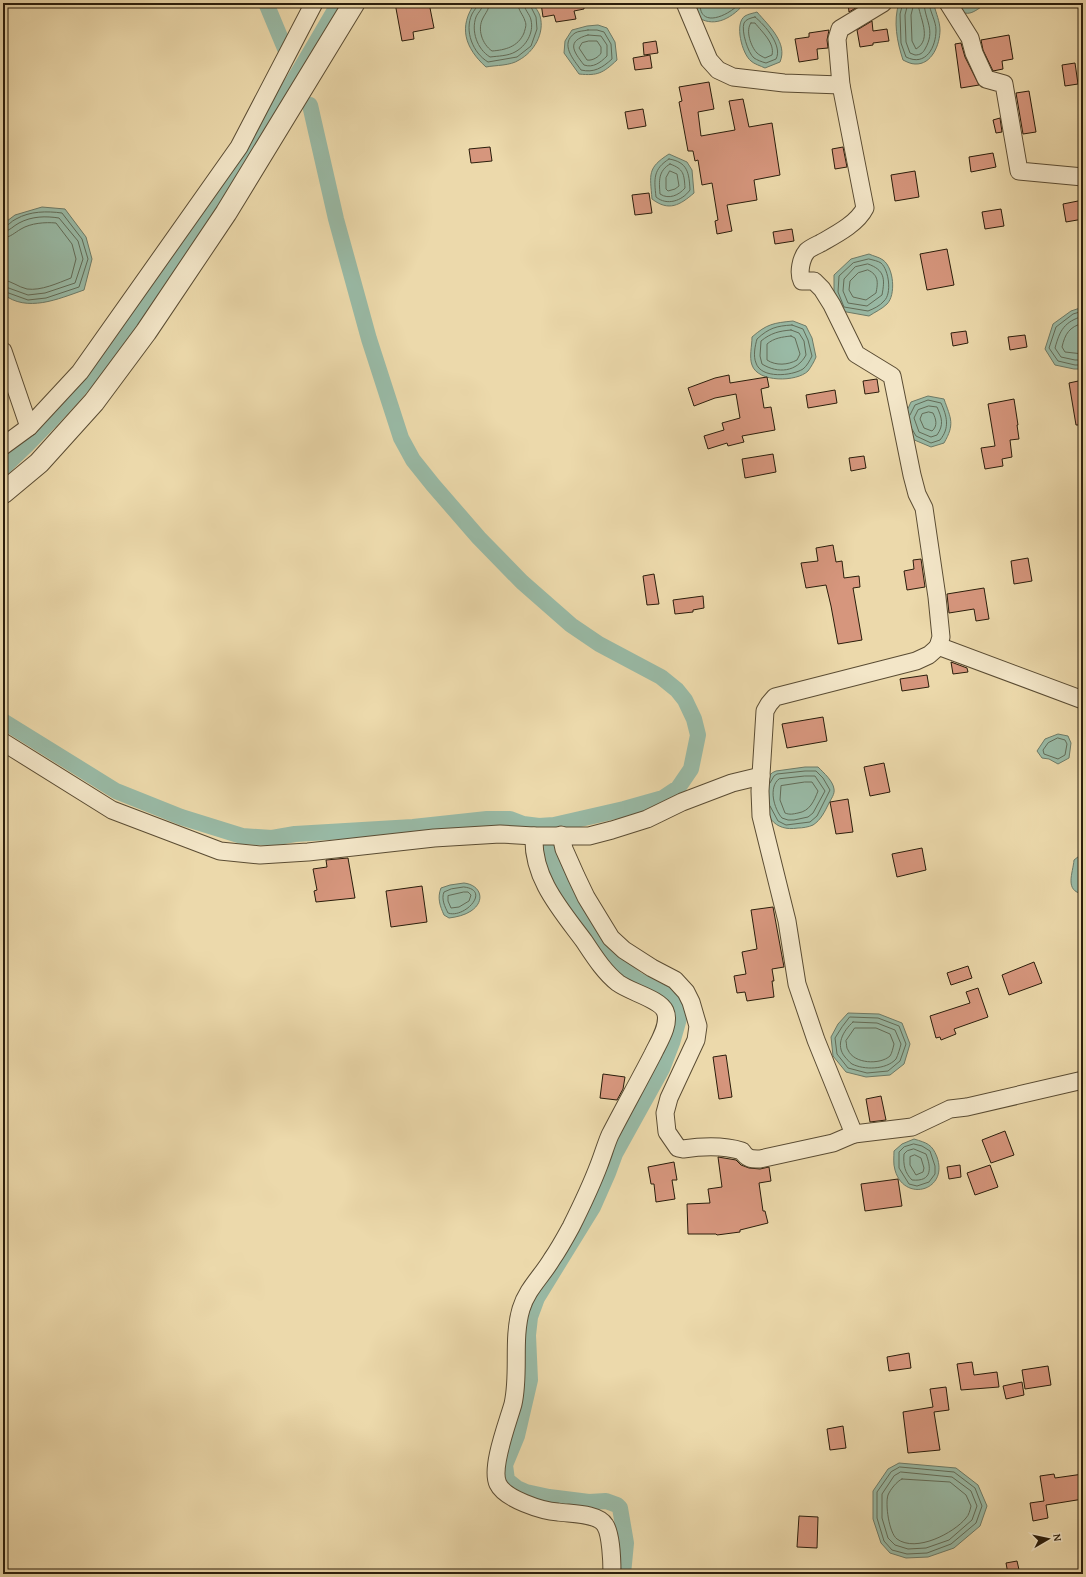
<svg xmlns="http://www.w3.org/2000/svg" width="1086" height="1577" viewBox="0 0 1086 1577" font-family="'Gentium Book Plus',serif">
	<rect width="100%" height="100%" fill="#ecd9ab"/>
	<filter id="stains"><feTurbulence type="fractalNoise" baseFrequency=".005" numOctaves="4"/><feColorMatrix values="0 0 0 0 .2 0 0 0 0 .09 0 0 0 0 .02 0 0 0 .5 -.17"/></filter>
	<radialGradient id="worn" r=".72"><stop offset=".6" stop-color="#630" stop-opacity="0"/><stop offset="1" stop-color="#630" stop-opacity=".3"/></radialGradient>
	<g fill="#99baa6" stroke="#6d7b68">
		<path d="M475,3H532C535,7 539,12 540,16C545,33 534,52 519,60C510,66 496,65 486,67C465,48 458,27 475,3Z"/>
		<path d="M696,3H745C733,17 716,28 699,18L696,9Z"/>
		<path d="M899,3H931L934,5C936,13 940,22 940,30C940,44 932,65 915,64C911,64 907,62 903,60C897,42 893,21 899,3Z"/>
		<path d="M953,3H987C972,13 966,20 953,3Z"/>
		<path d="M757,12C769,26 788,43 780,62L765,68C761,66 754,64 751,61C742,54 734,23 745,16C748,14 754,13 757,12Z"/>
		<path d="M598,25L607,28L615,42L617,60C603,73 598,76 579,74L564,53L565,41L572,30L587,26Z"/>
		<path d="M669,154L687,162L692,170L694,193C680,205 669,212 652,199C650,174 647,168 669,154Z"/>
		<path d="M42,207L65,209L86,237L92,259L84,290C58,299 27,313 3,294V224L15,215Z"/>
		<path d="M869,254C873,256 879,257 883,260C894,268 896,295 887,304C882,309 875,312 869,316L841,311L834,292V275L851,259Z"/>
		<path d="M1083,307V369H1074L1055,365L1045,349L1053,324L1071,311Z"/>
		<path d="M793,321L806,326L812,338L816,357C814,362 811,367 808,371C797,382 758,383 752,365C749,357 752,346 752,337C767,324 773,323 793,321Z"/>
		<path d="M928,396L944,399C951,419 955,424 944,443L931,447L912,439L904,417L911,402Z"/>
		<path d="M1058,734L1068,736L1071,743L1069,758L1058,764L1049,759L1042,758L1037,751L1045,739Z"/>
		<path d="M805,767H818C824,773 833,781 834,789C835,794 831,799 829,803C825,811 821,820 813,825C809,827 802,828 798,828C774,832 763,815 766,793C767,784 766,774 776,771Z"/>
		<path d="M1083,853V894C1064,891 1073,873 1074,860Z"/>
		<path d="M464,883C481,885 486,901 471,911C465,915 457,917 449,918L444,915C440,906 437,898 441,888L450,885Z"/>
		<path d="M848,1013L879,1014L902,1023L910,1044L904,1064L890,1075L866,1077L846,1072L833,1056L831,1037L838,1024Z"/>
		<path d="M914,1139C927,1143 932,1144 937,1157C949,1191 904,1203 895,1170C893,1164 894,1156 894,1151L902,1144Z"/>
		<path d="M899,1463L956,1468L978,1485L987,1506L980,1526L954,1548L928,1557L906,1558L890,1553L881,1543L873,1519V1491L888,1469Z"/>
	</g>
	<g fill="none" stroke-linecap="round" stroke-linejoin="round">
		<g stroke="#626c58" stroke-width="1">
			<path d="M478,3C477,8 474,10 472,14C464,31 473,53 488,62L517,57L531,46L537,29L536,17L529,3"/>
			<path d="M483,3C483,9 478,12 476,17C471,31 477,49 490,57C498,56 508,56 515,52C526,46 534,33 531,20C530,14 524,10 524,3"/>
			<path d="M489,3C489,10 486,12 483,18C477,29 482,44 492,51C505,50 518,47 524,33C525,29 527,25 525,21C523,14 518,11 518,3"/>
			<path d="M700,3C699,30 730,15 740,3"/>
			<path d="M903,3L900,14L901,43L906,57C926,67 936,47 936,30C936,21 930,12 929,3"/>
			<path d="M908,3L905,15L906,42L910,53L915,55C920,55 923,53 925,49C936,30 925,21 924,3"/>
			<path d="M914,3L911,15L912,41L916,49C933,39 919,17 918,3"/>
			<path d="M755,17C765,25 783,46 776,59L766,63C762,62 757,60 754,58C748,53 741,31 744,23C746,19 751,18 755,17Z"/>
			<path d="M751,23H755C762,32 775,43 772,55L765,58C763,57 759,55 757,53C751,47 745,30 751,23Z"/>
			<path d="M588,30H597L604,32L611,44L612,59C602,68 594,73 581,70C574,60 559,44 575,33C578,31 584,31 588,30Z"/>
			<path d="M588,35L601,36L607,45V56C600,63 593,68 584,65C573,51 566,41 588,35Z"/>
			<path d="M589,41H597L601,47V53C599,57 592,61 587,60L579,48L582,43Z"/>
			<path d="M669,159C688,162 689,173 690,190C682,201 667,206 656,197C654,179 653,169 669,159Z"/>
			<path d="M670,164C684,169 684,174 685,188C679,195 669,200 660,194C659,181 658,171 670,164Z"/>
			<path d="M670,171L677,174L679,186L675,189L668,191L666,189V178Z"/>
			<path d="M3,227C9,226 11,221 16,219C30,211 47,211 62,213L82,239L88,259L79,287L46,298L28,300L3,291"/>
			<path d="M3,232C10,231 13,226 19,223C32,216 46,216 59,218L78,241L83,259L75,283L45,293L28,295L3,286"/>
			<path d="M3,238C11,237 14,233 21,229C31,223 45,222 56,223L72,244L76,259L71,278C58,283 41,291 27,289C18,287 12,281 3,280"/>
			<path d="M869,259C873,260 878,261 881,263C889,270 892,294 884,301C880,306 873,309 868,311L844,307L838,292L839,276L853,263Z"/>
			<path d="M868,264C885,270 885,279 882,295L867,306L848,303L843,291L844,279L855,267Z"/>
			<path d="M868,270C879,275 878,283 876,293L866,300L853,297L849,290L850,281L858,273Z"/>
			<path d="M1083,311L1073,314L1056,327L1049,348L1058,361L1075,365H1083"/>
			<path d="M1083,316C1064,322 1060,330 1055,348L1061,357L1075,360H1083"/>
			<path d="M1083,323C1069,327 1065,334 1062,347L1065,352L1083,354"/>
			<path d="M792,325L803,329L808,340L812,356C810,360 807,366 803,369C792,376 761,379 756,363C753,356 755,346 757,339C769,328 776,326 792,325Z"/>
			<path d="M791,330L799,333L804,341L806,355C797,372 778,374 762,364L760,356L761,341C771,333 779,331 791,330Z"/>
			<path d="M791,336L795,338L800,354L797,360C788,365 776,366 767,360V344C774,338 782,337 791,336Z"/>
			<path d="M929,406L937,407C942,418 944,425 937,435L931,437L919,432L914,418L918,410Z"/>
			<path d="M929,412L933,413C936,419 938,426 932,431L924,428L920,419L922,414Z"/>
			<path d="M910,415L915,405L928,400L941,403C947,416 950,428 940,440L931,443L916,436L912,429"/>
			<path d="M1058,738L1065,740L1067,744L1065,755L1058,759L1044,754L1043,750L1048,743Z"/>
			<path d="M805,776H815L825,791L813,813L808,817L794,820H788L782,818C774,809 768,787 779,779Z"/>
			<path d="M805,782H812L818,791C814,801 810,811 798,813C793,814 790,815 785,813L780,800L781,786Z"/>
			<path d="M770,783L774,776L777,774L805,771H816L823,778L830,790L817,816L810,822L786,825L778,821L770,806"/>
			<path d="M464,887C492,890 464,919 448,913C445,907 441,899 444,892L451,889Z"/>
			<path d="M464,892H468L471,895L469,901L459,907L451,908L448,901V896Z"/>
			<path d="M850,1017L878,1018L899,1026L906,1044L900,1061L888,1071L867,1073L848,1068L837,1054L835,1038L842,1027Z"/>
			<path d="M853,1022L877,1023L895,1030L901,1044C900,1048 898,1055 896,1059C886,1070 864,1070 852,1064C849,1062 847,1059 845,1057C835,1045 843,1031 853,1022Z"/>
			<path d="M855,1028H876L890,1034L894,1044C893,1048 892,1053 890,1056C880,1065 854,1064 848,1050C846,1048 847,1044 846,1041Z"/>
			<path d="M914,1144L922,1146L930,1151L935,1166V1174L929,1182L917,1186L909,1184L899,1168V1152L904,1147Z"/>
			<path d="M914,1149L926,1154C931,1167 933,1182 912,1180C905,1173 903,1165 904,1154L907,1151Z"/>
			<path d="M915,1155L921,1158L924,1168L923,1172L916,1175L910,1165V1157Z"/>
			<path d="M900,1467L954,1472L975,1488L982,1506L976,1523L951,1544L927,1553L907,1554L892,1550L884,1541L877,1518V1492L891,1472Z"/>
			<path d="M901,1472L952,1477L971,1491L977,1506L972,1520L949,1540L926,1548L908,1549L895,1545L888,1538L882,1518V1494L894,1476Z"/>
			<path d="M902,1479L950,1482L966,1495L971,1506C970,1510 969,1515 966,1518C954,1533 916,1553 897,1539C889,1533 885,1504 888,1495C890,1490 897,1481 902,1479Z"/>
		</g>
		<g stroke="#99baa6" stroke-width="16">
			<path d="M266,3L286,51"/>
			<path d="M3,468C144,337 243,168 339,3"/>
			<path d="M3,721L116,791L181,817L242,836L272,838L295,834L413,827L487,819H510L523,824L539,826L554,825L624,809L663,798L678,788L691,769L698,735L694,719L685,700L677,690L661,677L599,644L571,625L522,582L479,538L433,485L413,460L401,438L369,339L336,219L310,105"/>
			<path d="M548,846L555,869L575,908L601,946L619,965L636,979L667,995L676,1003L680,1015L672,1043L662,1069L615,1154L608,1173L593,1207L537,1298L530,1317L528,1335L530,1380L517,1436L505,1465L507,1480L517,1488L526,1492L549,1497L589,1502L606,1501L617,1505L620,1508L626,1543L623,1574"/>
		</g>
	</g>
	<g fill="#d6967d" stroke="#2a1d0b">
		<path d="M395,3H429L434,28L413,32L414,39L402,41Z"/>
		<path d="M541,3H584V9L574,11L576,19L556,22L554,15L543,17Z"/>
		<path d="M848,3H864L849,12Z"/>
		<path d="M872,21L873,31L887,29L889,41L873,43V45L860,47L857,30Z"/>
		<path d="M829,30L827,40L828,48L817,49L818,59L799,62L795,39L809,37V33Z"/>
		<path d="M1009,35L1013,59L1002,61L1003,69L993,71L983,50L981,40Z"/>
		<path d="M656,41L658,53L644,55L643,43Z"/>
		<path d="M961,43L965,57L979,85L961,88L955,44Z"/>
		<path d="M650,55L652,68L635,70L633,58Z"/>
		<path d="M1075,63L1078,84L1065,86L1062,65Z"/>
		<path d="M709,82L714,109L698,112L701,136L735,130L729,101L743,99L749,127L772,123L780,175L754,180L757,200L727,205L732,231L717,234L715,221L718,220L712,183L702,185L698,160L695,161L693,151H688L679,102L682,101L679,87Z"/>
		<path d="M1029,91L1036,132L1023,134L1016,93Z"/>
		<path d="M643,109L646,126L628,129L625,112Z"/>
		<path d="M1000,118L1002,132L996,133L993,120Z"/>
		<path d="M490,147L492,161L471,163L469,149Z"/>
		<path d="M843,147L847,167L835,169L832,149Z"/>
		<path d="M993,153L996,167L971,172L969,157Z"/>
		<path d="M915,171L919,197L895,201L891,175Z"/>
		<path d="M649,193L652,213L635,215L632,195Z"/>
		<path d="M1083,200V219L1066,222L1063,204Z"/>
		<path d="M1001,209L1004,226L985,229L982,212Z"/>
		<path d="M792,229L794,241L775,244L773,232Z"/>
		<path d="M947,249L954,285L927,290L920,254Z"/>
		<path d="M966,331L968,343L953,346L951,333Z"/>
		<path d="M1025,335L1027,347L1010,350L1008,337Z"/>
		<path d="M729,375L730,383L767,377L769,387L761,389L764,408L771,407L775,430L742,436L744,442L728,446L727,443L708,449L704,436L724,430L722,423L740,418L736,394L715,398L694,406L688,388L715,378Z"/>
		<path d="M877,379L879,392L865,394L863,381Z"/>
		<path d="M1083,380V425H1076L1069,383Z"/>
		<path d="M835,390L837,403L808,408L806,395Z"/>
		<path d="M1014,399L1018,425H1017L1019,439L1010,440L1012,457L1002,459L1003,466L985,469L981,448L995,446L988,404Z"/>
		<path d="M773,454L776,472L745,478L742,459Z"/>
		<path d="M864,456L866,468L851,471L849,458Z"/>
		<path d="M833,545L836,562L842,561L844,578L859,576L860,587L853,588L862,640L838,644L831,606L826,585L806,588L801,563L818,561L816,548Z"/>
		<path d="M1028,558L1032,581L1014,584L1011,561Z"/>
		<path d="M921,559L925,587L907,590L904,571L914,569L913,560Z"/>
		<path d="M654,574L659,604L647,605L643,576Z"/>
		<path d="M984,588L989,619L976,621L974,609L949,613L947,594Z"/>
		<path d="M703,596L704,608L693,610V612L675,614L673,600Z"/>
		<path d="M951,662L967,668L968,672L953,674Z"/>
		<path d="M927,675L929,687L902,691L900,679Z"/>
		<path d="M823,717L827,741L787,748L782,724Z"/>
		<path d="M884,763L890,792L870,796L864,767Z"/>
		<path d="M848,799L853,832L836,834L830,802Z"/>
		<path d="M922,848L926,870L897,877L892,854Z"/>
		<path d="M348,858L355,898L316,902L314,891L317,890L313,869L327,867L326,860Z"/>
		<path d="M422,886L427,922L391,927L386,891Z"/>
		<path d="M773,907L784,967L772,969L774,981H772L774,997L747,1001L745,992L737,993L734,976L746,974L742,952L757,949L751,910Z"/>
		<path d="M1034,962L1042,983L1009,995L1002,975Z"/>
		<path d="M968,966L972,978L951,985L947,973Z"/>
		<path d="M978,988L988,1017L954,1029L956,1034L941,1040L940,1037L936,1038L930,1016L970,1003L966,992Z"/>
		<path d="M726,1055L732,1097L719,1099L713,1057Z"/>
		<path d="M603,1074L625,1077L623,1089L617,1100L600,1098Z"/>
		<path d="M881,1096L886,1120L870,1122L866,1099Z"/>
		<path d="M1005,1131L1014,1155L991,1163L982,1140Z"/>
		<path d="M718,1157L736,1160L741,1165L749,1168L760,1169L769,1167L771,1181L759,1183L763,1211H765L768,1223L740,1230V1232L717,1235L716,1234H688L687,1204L710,1203L708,1189L722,1187Z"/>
		<path d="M674,1162L677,1180H672L675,1199L656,1202L654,1184H651L648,1167Z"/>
		<path d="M960,1165L961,1177L949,1179L947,1167Z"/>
		<path d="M990,1165L998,1187L975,1195L967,1173Z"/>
		<path d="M898,1179L902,1206L865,1211L861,1184Z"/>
		<path d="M909,1353L911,1368L889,1371L887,1357Z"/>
		<path d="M972,1362L974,1375L997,1372L999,1387L961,1390L957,1364Z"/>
		<path d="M1048,1366L1051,1385L1025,1389L1022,1370Z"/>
		<path d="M1022,1382L1024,1395L1006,1399L1003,1386Z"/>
		<path d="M946,1387L949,1410L934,1412L940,1450L908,1453L903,1412L933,1407L930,1389Z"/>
		<path d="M843,1426L846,1448L830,1450L827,1429Z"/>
		<path d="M1054,1474L1055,1478L1083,1474V1499L1046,1505L1048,1518L1033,1521L1030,1503L1044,1501L1040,1476Z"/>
		<path d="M799,1516L818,1517L817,1548L797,1547Z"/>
		<path d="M1017,1561L1020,1574H1008L1006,1563Z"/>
	</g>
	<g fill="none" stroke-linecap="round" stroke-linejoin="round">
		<g stroke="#5a4c33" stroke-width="19">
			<g id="minor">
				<path d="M685,3L709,60L718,70L733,77L784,83L841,85"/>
				<path d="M883,3L840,29L837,39L841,85L865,208C857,224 835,235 821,243C817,245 810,248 807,251C801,258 798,273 802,281H814L822,289L832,305L856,354L892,376L912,475L917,494L924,508L937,597L941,637L938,647L929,655L916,661L775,697L769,704L765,711L760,791L761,816L787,921L797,984L816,1040L854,1134L912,1127L950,1109L967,1107L1083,1080"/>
				<path d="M948,3L970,38L974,53L986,79L1004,84L1019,171L1083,177"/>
				<path d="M3,351L29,427"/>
				<path d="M3,446L29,427L80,372L239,147L314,3"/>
				<path d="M938,646L1083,700"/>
				<path d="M3,742L112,810L220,851L260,855L308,852L434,838L500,834L534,836H589L612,830L647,819L682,802L732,783L761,776"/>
				<path d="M561,835L564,849L576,876L586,897L611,938L624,950L652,968L675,980L686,992L691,1002L698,1026L696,1040L669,1098L665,1113L667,1132L678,1148L683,1149C703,1146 723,1145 742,1151C747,1159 751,1159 760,1159L833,1143L854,1134"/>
				<path d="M534,836C532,878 561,910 584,941C594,956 604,972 618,983C630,992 660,999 665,1011C671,1024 658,1043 653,1054C639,1081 624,1108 610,1135C606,1144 603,1155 599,1165C591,1186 581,1207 571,1227C565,1238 559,1249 552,1259C542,1276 527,1289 521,1309C512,1340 520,1373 513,1404C508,1422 490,1468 498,1484C505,1499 542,1511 558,1512C570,1514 598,1513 605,1525C611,1534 612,1562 612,1574"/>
			</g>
		</g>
		<g stroke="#5a4c33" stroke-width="23">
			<path id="tertiary" d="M3,493L39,463L94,402L146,332L226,213L354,3"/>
		</g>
		<use href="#minor" stroke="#f3e6c8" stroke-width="17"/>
		<use href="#tertiary" stroke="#f3e6c8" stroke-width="21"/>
	</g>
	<rect width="1086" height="1577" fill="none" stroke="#ecd9ab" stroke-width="16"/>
	<rect x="4" y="4" width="1078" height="1569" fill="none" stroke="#2a1d0b" stroke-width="2"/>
	<rect x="8" y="8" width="1070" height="1561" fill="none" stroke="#2a1d0b"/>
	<g transform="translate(1048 1539) rotate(81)" stroke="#f3e6c8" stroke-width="3" paint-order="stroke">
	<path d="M0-3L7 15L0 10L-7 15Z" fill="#2a1d0b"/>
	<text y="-6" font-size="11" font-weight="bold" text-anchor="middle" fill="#2a1d0b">N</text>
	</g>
	<rect width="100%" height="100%" filter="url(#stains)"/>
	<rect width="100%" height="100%" fill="url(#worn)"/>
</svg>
